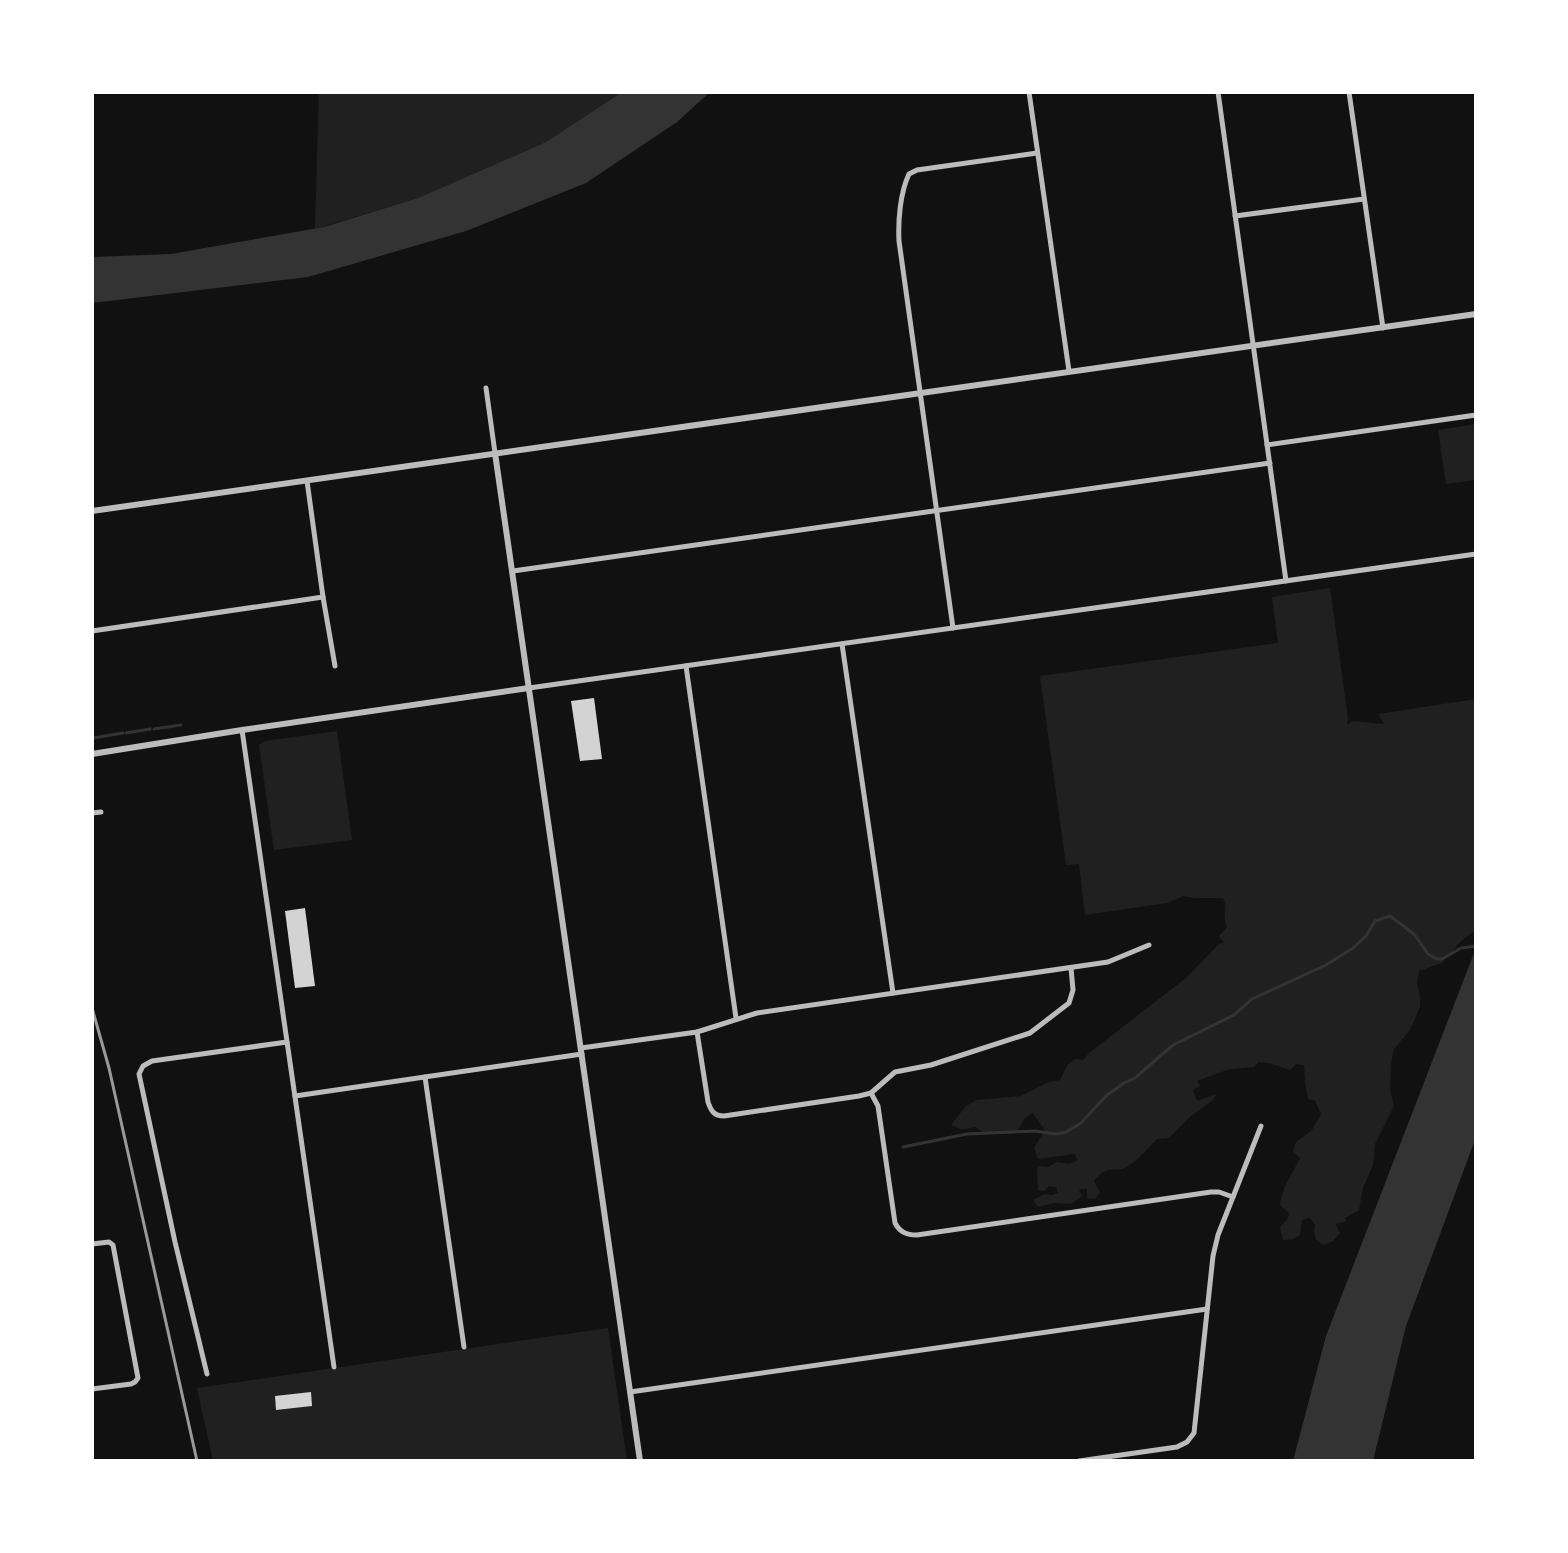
<svg xmlns="http://www.w3.org/2000/svg" width="1568" height="1553" viewBox="0 0 1568 1553" font-family="'PT Sans',sans-serif">
	<rect width="100%" height="100%" fill="#111"/>
	<g fill="#202020">
		<path d="M319,92H622L546,142L418,198L315,229Z"/>
		<path d="M1476,424V480L1446,484L1438,430Z"/>
		<path d="M1330,588L1348,718L1347,725L1353,721L1384,724L1378,714L1476,699V930L1461,941L1442,963L1419,971L1417,983L1420,996V1007L1410,1030L1394,1049L1391,1064L1390,1089L1394,1106L1375,1144L1373,1165L1363,1188L1359,1210L1345,1218L1346,1221L1336,1224L1337,1228L1340,1233L1333,1241L1323,1245L1316,1240L1314,1232L1315,1225L1310,1218L1302,1220L1300,1235L1293,1239L1283,1240L1280,1227L1287,1220L1289,1213L1280,1205C1282,1187 1292,1175 1300,1158L1293,1151L1296,1142L1312,1130L1321,1114L1315,1101L1308,1099L1305,1082L1304,1065L1296,1064L1290,1070L1269,1063L1258,1062L1254,1067L1230,1069L1197,1081L1200,1086L1193,1090L1197,1101L1216,1094L1213,1100L1191,1116L1169,1138L1157,1139C1149,1147 1138,1160 1128,1166C1113,1175 1109,1162 1094,1181L1100,1192L1095,1199L1087,1198V1189H1079L1082,1196L1071,1204L1054,1203L1038,1207L1033,1200L1045,1194L1052,1195L1058,1193L1056,1187L1049,1186L1044,1191L1038,1190L1037,1166L1048,1167L1057,1162L1069,1164L1078,1160L1074,1154L1038,1159L1034,1148L1045,1130L1033,1113L1025,1118L1018,1130L986,1134L975,1127L962,1130L951,1125L965,1107L976,1100L1021,1096L1049,1082L1060,1080L1068,1064L1075,1059L1083,1060L1089,1053L1186,978L1219,944L1224,943L1219,936L1227,927C1221,913 1229,911 1223,898H1194L1183,896L1167,903L1085,915L1079,864L1066,865L1040,676L1278,643L1272,597Z"/>
		<path d="M337,731L352,840L274,850L259,745L265,741Z"/>
		<path d="M608,1328L627,1461H213L197,1388Z"/>
	</g>
	<g fill="#333">
		<path d="M622,92H710L677,122L586,183L466,231L308,277L92,303V257L171,254L324,227L418,198L546,142Z"/>
		<path d="M1476,948V1137L1406,1326L1373,1461H1293L1326,1336Z"/>
	</g>
	<g fill="none" stroke-linecap="round" stroke-linejoin="round">
		<g stroke="#333" stroke-width="3">
			<path d="M154,729L181,725"/>
			<path d="M126,733L150,729"/>
			<path d="M93,738L123,733"/>
			<path d="M903,1147L967,1134L1035,1131L1056,1134L1066,1132L1080,1124L1106,1096L1124,1083L1135,1078L1173,1045L1234,1015L1252,999L1326,965L1353,948L1366,936L1375,921L1390,916L1414,934L1428,954L1437,959H1442L1461,948L1476,946"/>
		</g>
	</g>
	<g fill="#d3d3d3">
		<path d="M594,698L602,759L580,761L571,701Z"/>
		<path d="M305,908L315,986L295,988L285,911Z"/>
		<path d="M311,1392L312,1406L276,1410L275,1396Z"/>
	</g>
	<g fill="none" stroke-linecap="round" stroke-linejoin="round">
		<g stroke="#bcbcbc" stroke-width="5">
			<path d="M1029,92L1069,371"/>
			<path d="M1218,92L1286,581"/>
			<path d="M1349,92L1383,328"/>
			<path d="M1235,216L1364,199"/>
			<path d="M486,388L495,453"/>
			<path d="M1267,445L1476,415"/>
			<path d="M307,481L323,597L335,666"/>
			<path d="M513,571L1270,463"/>
			<path d="M953,628L899,241C898,221 900,193 909,174L917,170L1037,153"/>
			<path d="M92,631L323,597"/>
			<path d="M842,644L893,993"/>
			<path d="M686,666L736,1018"/>
			<path d="M529,688L1476,554"/>
			<path d="M242,730L334,1367"/>
			<path d="M92,813L101,812"/>
			<path d="M697,1032L708,1102C711,1111 714,1116 724,1116L859,1096L871,1093L895,1072L931,1065L1030,1033L1069,1003L1073,990L1071,968"/>
			<path d="M581,1048L697,1032L757,1013L1108,962L1149,945"/>
			<path d="M425,1077L464,1347"/>
			<path d="M871,1093L878,1106L895,1223C900,1232 906,1235 917,1235L1211,1192H1219L1233,1197"/>
			<path d="M295,1096L582,1054"/>
			<path d="M92,1244L109,1242L113,1245L138,1378L135,1382L131,1384L92,1389"/>
			<path d="M207,1374L175,1242L139,1074L143,1066L152,1061L287,1042"/>
			<path d="M630,1392L1207,1309"/>
			<path d="M1079,1461L1177,1447L1187,1442L1194,1433L1213,1256L1218,1235L1261,1126"/>
		</g>
		<g stroke="#bcbcbc" stroke-width="6">
			<path d="M495,453L640,1461"/>
			<path d="M92,511L1476,314"/>
			<path d="M92,754L242,730L529,688"/>
		</g>
		<path stroke="#9a9a9a" stroke-width="3" d="M92,1008L109,1068L197,1461"/>
	</g>
	<rect width="1568" height="1553" fill="none" stroke="#ffffff" stroke-width="188"/>
</svg>
